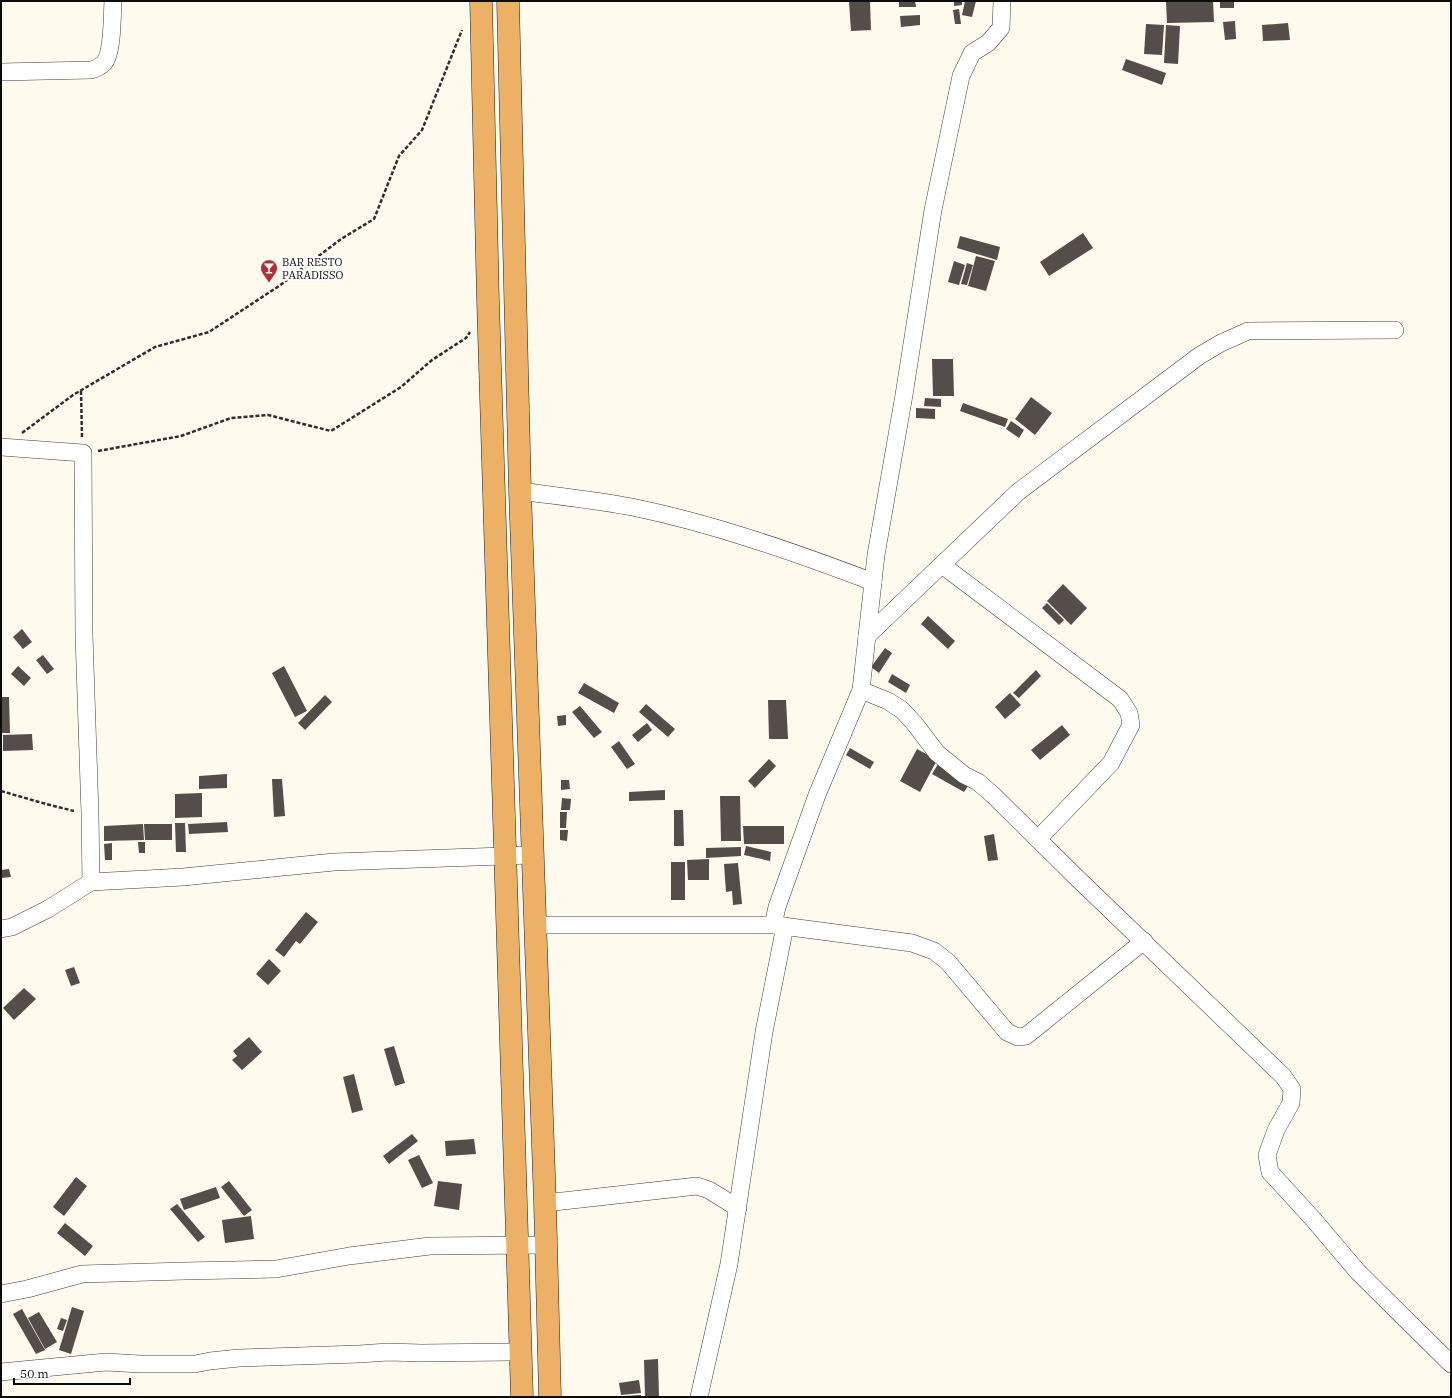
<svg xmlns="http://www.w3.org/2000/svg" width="1452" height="1398" viewBox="0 0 1452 1398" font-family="'IBM Plex Serif',serif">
	<rect width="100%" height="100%" fill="#fefaed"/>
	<g fill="#544d49">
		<path d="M849,1H870L871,30L851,31Z"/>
		<path d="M899,1H915L916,7H899Z"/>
		<path d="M954,1H962V5L954,6Z"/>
		<path d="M965,1H976L972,17L962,15Z"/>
		<path d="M1213,1L1214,22L1167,23L1166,2Z"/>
		<rect x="1220" y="1" width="14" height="7"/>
		<path d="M959,9L961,24H955L953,10Z"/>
		<path d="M920,15V25L901,27L900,16Z"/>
		<path d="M1235,21L1236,39L1225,40L1223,22Z"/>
		<path d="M1288,23L1290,40L1263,41L1262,25Z"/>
		<path d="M1146,24L1164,25L1162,55L1144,54Z"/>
		<path d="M1166,25L1180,26L1178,64L1164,63Z"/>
		<path d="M1126,59L1166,73L1162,85L1122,70Z"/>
		<path d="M1083,233L1093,248L1049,276L1040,262Z"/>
		<path d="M960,236L1000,247L997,260L957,248Z"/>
		<path d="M976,256L995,261L986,291L968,286Z"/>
		<path d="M954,261L965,265L959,285L948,282Z"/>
		<path d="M967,263L973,265L967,285L961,284Z"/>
		<path d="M932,359H953L954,396H933Z"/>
		<path d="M1031,397L1052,413L1035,435L1015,419Z"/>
		<path d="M925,398L941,399V407L924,406Z"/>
		<path d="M963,403L1008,419L1005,427L960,411Z"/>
		<path d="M916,408L935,409V419L916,418Z"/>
		<path d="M1011,421L1024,430L1019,438L1006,429Z"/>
		<path d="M1063,584L1087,608L1071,625L1047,601Z"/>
		<path d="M1047,603L1064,620L1059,625L1042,608Z"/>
		<path d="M928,616L955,641L948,649L921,624Z"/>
		<path d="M22,629L32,642L23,649L13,637Z"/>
		<path d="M885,648L892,653L879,673L871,667Z"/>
		<path d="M43,655L54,669L47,674L36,660Z"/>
		<path d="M18,666L31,678L24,686L11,674Z"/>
		<path d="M284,666L307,711L295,717L272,673Z"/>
		<path d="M1036,670L1041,676L1019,698L1013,693Z"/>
		<path d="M892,674L910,685L906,693L888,682Z"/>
		<path d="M584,683L619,703L614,713L578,693Z"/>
		<path d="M1010,693L1021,705L1005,719L995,707Z"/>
		<path d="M325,695L332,702L305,730L298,723Z"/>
		<path d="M1,697H9L10,733H1Z"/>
		<path d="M768,700H786L788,739H769Z"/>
		<path d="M646,704L675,729L668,737L639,712Z"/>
		<path d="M580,706L602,732L594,738L572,712Z"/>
		<path d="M566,715V725L558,726L557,716Z"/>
		<path d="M647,723L652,730L638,742L632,735Z"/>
		<path d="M1062,725L1070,735L1040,760L1031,750Z"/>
		<path d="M32,734L33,750L3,751V735Z"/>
		<path d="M619,741L635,764L627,769L611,747Z"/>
		<path d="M850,748L874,762L870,769L846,755Z"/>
		<path d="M917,749L937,760L920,792L900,781Z"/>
		<path d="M769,759L776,766L755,788L748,781Z"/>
		<path d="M938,764L970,783L964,792L932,774Z"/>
		<path d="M227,774V788L199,789V776Z"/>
		<path d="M272,779H282L285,816L274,817Z"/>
		<path d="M561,780H569L570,789L561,790Z"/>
		<path d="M665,790V800L629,801V792Z"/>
		<path d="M202,793V817L175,818V794Z"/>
		<path d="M720,796H740L741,841H721Z"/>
		<path d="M562,798L571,799L570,810H561Z"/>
		<path d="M674,810H683L684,846H674Z"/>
		<path d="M560,812H567L566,828H560Z"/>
		<path d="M227,822L228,832L189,834L188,824Z"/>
		<path d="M175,823H185L186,852H176Z"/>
		<path d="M143,824L144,840L104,841V826Z"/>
		<path d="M144,824H172V840H145Z"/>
		<path d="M743,826H784V844H744Z"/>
		<path d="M560,830H568L567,841L560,840Z"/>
		<path d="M994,834L998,860L988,861L984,836Z"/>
		<path d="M138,842H145V853H139Z"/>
		<path d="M112,843V860H105L104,844Z"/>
		<path d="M746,846L771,852L770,861L744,855Z"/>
		<path d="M741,847V856L706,858V848Z"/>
		<path d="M709,859V880H688L687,860Z"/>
		<rect x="671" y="862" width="14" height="38"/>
		<path d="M738,863L742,904L733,905L732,891L726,892L724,864Z"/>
		<path d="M9,869L11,877L1,878V870Z"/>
		<path d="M306,912L318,922L300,944L296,941L284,957L275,950Z"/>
		<path d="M269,959L281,971L268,985L256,974Z"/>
		<path d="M74,967L80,983L71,986L65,970Z"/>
		<path d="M24,988L36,999L14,1020L3,1008Z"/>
		<path d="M249,1037L262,1052L242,1070L232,1060L237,1056L233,1051Z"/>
		<path d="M394,1046L405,1083L395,1086L384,1049Z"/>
		<path d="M354,1074L363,1110L352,1113L343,1077Z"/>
		<path d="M412,1134L418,1141L389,1164L383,1156Z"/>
		<path d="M474,1139L476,1154L446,1156L445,1141Z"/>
		<path d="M419,1155L433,1183L422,1188L408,1160Z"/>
		<path d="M76,1177L87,1186L64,1216L53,1207Z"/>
		<path d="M229,1181L252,1210L244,1216L221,1187Z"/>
		<path d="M438,1181L462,1184L459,1210L434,1206Z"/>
		<path d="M216,1187L220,1198L184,1210L180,1199Z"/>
		<path d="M177,1204L205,1237L198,1242L170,1209Z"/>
		<path d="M251,1216L254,1239L225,1243L222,1220Z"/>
		<path d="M65,1223L93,1246L85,1256L57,1233Z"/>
		<path d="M72,1307L84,1311L71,1354L59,1350Z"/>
		<path d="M22,1309L45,1350L36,1354L13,1314Z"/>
		<path d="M39,1312L57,1342L45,1349L28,1318Z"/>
		<path d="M61,1318L67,1320L63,1331L57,1329Z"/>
		<path d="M658,1359L659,1397H645L644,1360Z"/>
		<path d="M639,1380L641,1393L621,1395L619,1383Z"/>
		<path d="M641,1395V1397H625L624,1396Z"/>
	</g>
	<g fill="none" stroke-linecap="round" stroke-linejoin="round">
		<g stroke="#3f3f3f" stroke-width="18">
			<g id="minor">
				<path d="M1,72L91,70C96,69 100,67 104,63C113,53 112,15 113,1"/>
				<path d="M1,447L83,453L84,635L90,814L91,882"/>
				<path d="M520,491C557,496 595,500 632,507C714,524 794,552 873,582"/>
				<path d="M942,565L1120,699L1129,713L1131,725L1111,763L1038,839"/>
				<path d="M867,636L1018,492L1199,356L1221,343L1248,331L1395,330"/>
				<path d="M861,690L888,701L902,710L914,723L937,753L964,775L978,782L993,795L1076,877L1283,1076L1292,1089L1291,1103L1276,1130L1267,1155L1270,1172L1313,1219L1358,1272L1451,1364"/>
				<path d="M535,925H773L777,907L817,795L861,690L876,555L904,395L933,210L961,76L972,53L988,43L1001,28L1002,1"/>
				<path d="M775,925L912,943L934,951L948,962L1007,1032L1018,1037L1026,1036L1144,941"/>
				<path d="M1,929L12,927L48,909L91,882L183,877L334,862L532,855"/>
				<path d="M545,1203L697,1186L709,1190L738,1208"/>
				<path d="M1,1294L27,1289L82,1274L185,1271L276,1269L349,1256L430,1246L545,1245"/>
				<path d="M1,1372L106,1362L140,1364H195L210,1361L239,1358L359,1354L388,1352L421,1353L520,1352"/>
				<path d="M699,1397L729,1264L764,1032L785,926"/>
			</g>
		</g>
		<g stroke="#1d1d1d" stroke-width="23">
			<g id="trunk">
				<path d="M481,1L488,301L522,1397"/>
				<path d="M508,1L520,491L545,1203L550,1397"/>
			</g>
		</g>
		<g stroke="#2e2e2e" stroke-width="2.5" stroke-dasharray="4 2" stroke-linecap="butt">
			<path d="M81,391L82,438"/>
			<path d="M22,433L73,395L155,347L209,332L279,286L341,239L374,219L399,156L422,130L462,30"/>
			<path d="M98,451L181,436L231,418L268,415L331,431L401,387L432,360L466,338L470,332"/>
			<path d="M1,791L46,804L74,811"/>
		</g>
		<use href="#minor" stroke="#fff" stroke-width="17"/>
		<use href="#trunk" stroke="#ecb066" stroke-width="22"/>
	</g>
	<defs>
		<g id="bar-pin" transform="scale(0.9)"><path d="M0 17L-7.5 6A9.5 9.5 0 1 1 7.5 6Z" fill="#b12f3b" stroke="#fff"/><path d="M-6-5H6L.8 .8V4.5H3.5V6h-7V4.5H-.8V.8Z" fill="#fff"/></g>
	</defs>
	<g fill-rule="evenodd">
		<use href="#bar-pin" x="269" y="268"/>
	</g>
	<g text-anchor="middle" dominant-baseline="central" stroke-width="4" stroke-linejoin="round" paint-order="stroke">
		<g font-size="11" fill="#0c0c0c" stroke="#fff" text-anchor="start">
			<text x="282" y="262">BAR RESTO<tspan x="282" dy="13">PARADISSO</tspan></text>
		</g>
	</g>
	<rect width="1452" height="1398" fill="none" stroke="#0c0c0c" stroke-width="4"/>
	<path d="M14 1378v6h116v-6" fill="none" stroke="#0c0c0c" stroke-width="2"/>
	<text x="20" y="1378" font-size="12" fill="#0c0c0c" stroke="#ffffff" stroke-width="3" paint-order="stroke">50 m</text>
</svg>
